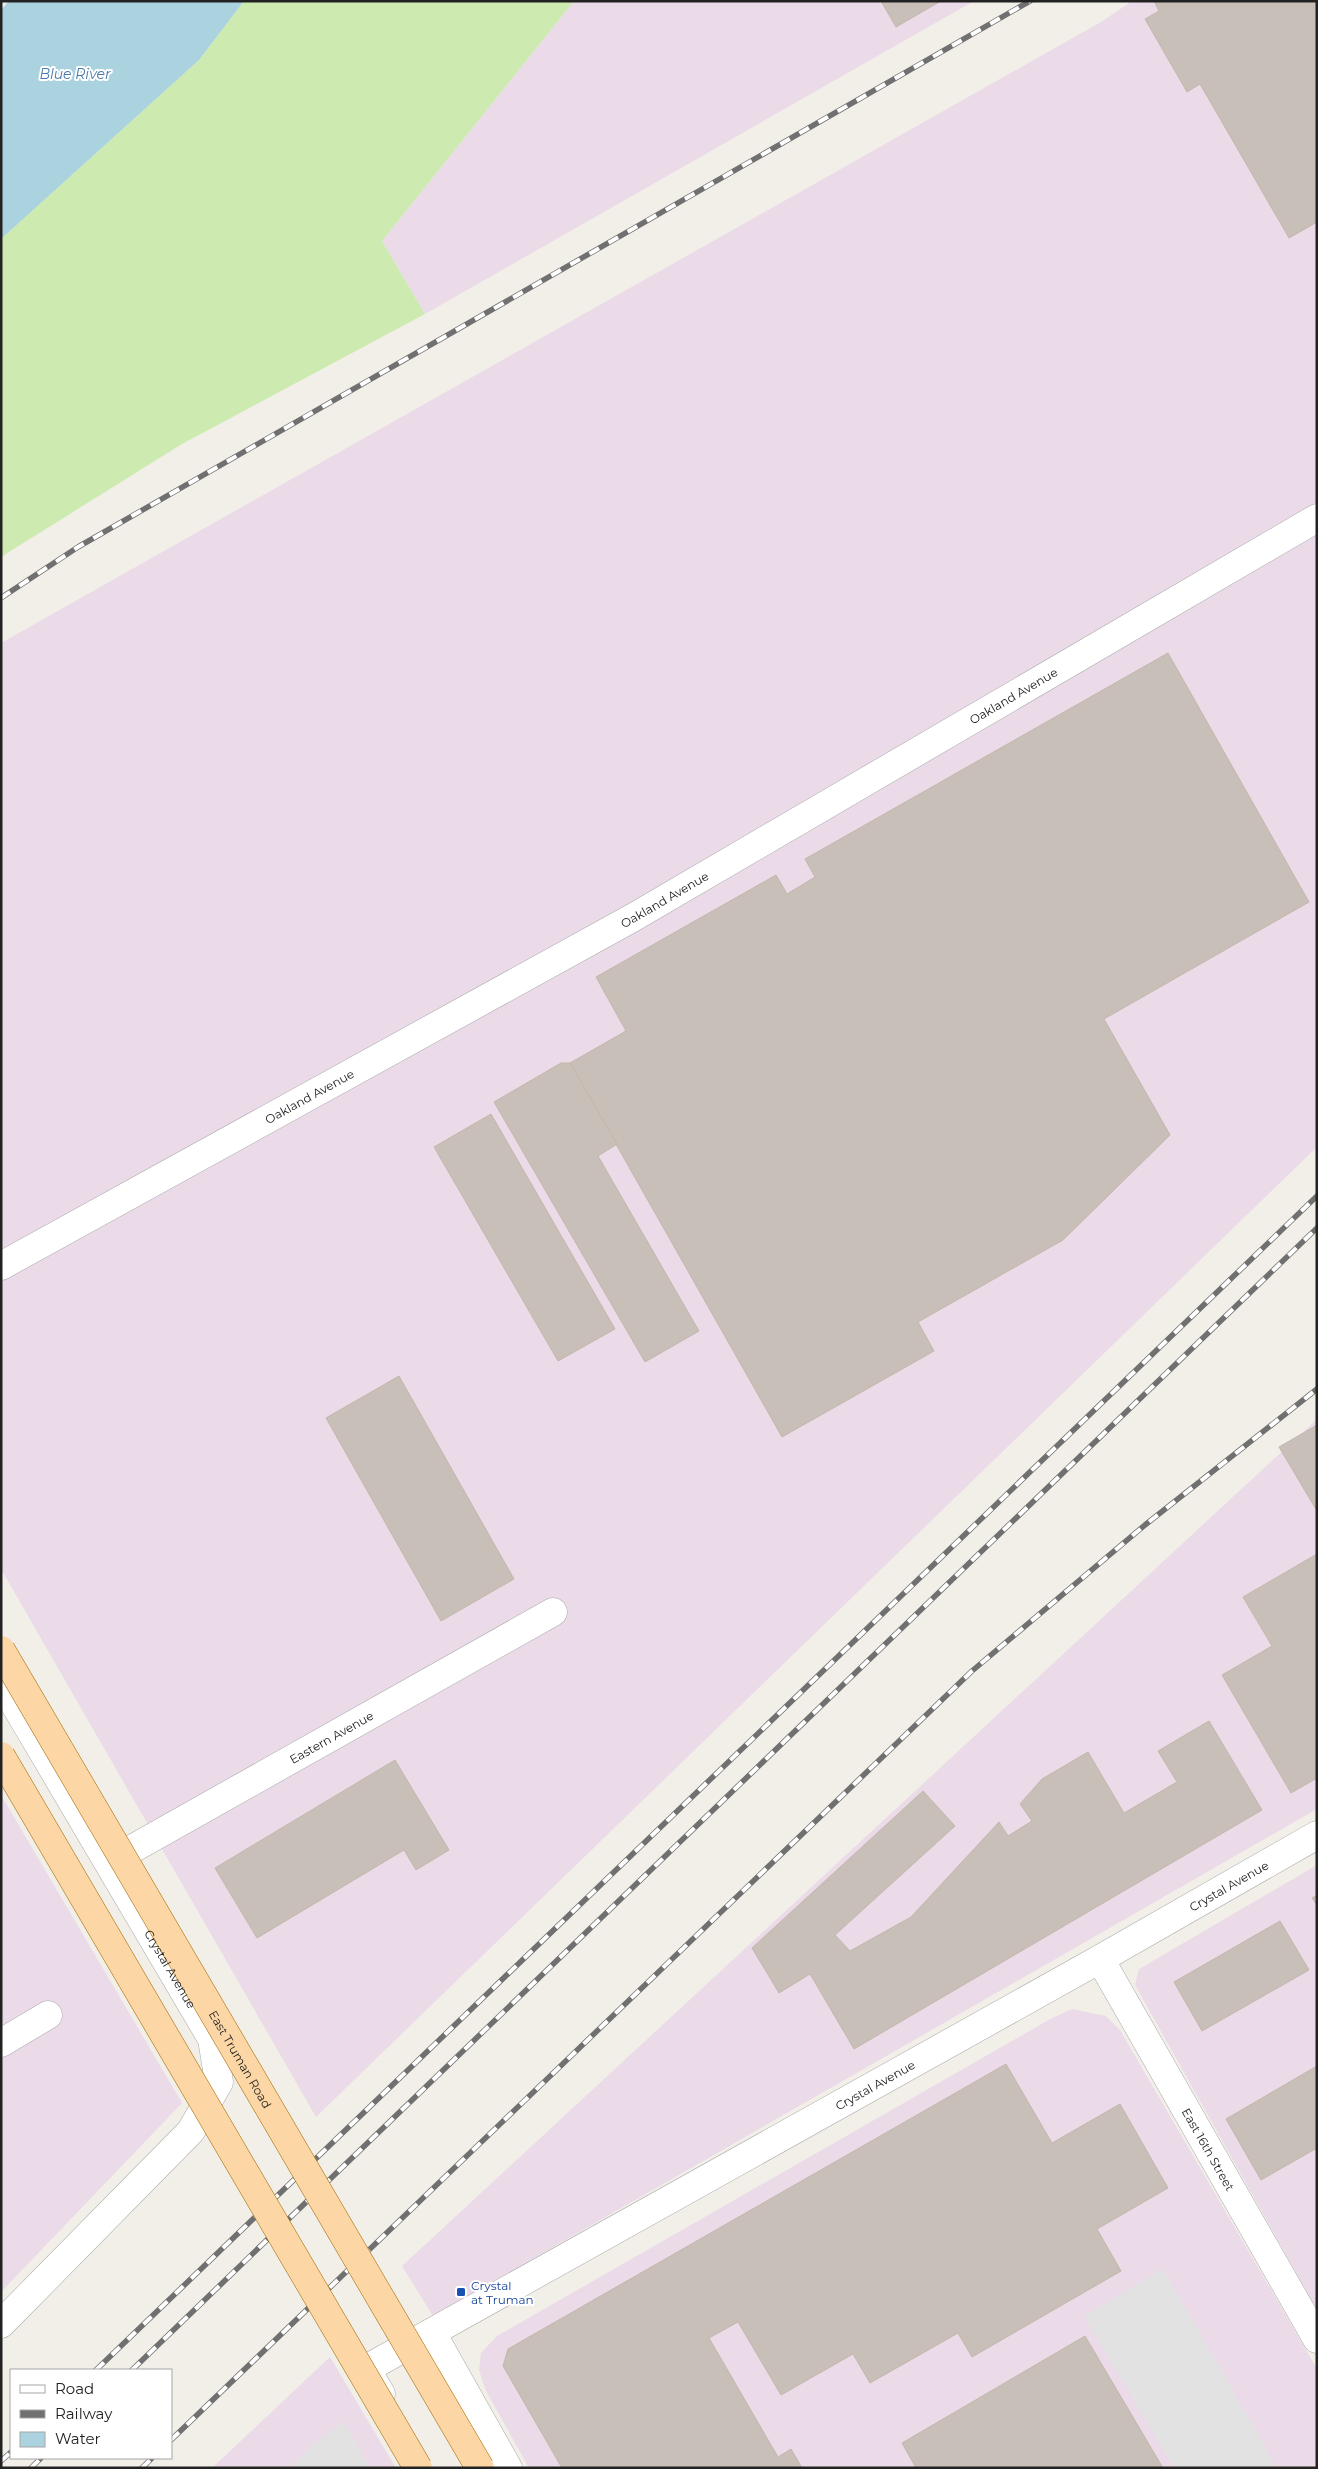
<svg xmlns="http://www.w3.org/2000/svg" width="1318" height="2469" viewBox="0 0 1318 2469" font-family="Montserrat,sans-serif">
	<rect width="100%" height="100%" fill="#f2efe9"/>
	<g fill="#ebdbe8">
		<path d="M574,1H974L425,314L382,241Z"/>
		<path d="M1132,1H1317V1147L316,2117L1,1569V643L1101,22Z"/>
		<path d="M1317,1419V1809L433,2316L402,2266Z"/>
		<path d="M1,1795L182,2103L1,2292Z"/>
		<path d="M1317,1865V2310L1135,1985L1139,1969Z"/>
		<path d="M1072,2009L1106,2016L1120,2030L1317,2369V2468H529L486,2391L479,2370L481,2353L497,2336L1052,2018Z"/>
		<path d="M330,2357L396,2468H212Z"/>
	</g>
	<path fill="#cdebb0" d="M244,1H574L382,241L425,314L182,444L1,557V239L199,60Z"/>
	<g fill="#e2e2e2">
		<path d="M1163,2269L1276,2466L1272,2468H1174L1084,2316Z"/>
		<path d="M344,2422L370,2468H290L312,2446Z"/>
	</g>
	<path fill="#aad3df" d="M9,1H244L199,60L1,239V10Z"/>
	<g fill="#c7bfb8" stroke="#c4b6ab">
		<path d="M881,1H941L896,27Z"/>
		<path d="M1154,1H1317V222L1289,238L1200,84L1187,92L1145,19L1159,11Z"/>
		<path d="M1168,653L1309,902L1104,1019L1170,1135L1063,1240L918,1322L934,1351L782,1437L570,1063L626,1031L596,977L776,875L787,894L815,877L805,859Z"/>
		<path d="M561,1063H570L617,1144L598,1156L699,1331L645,1362L494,1102Z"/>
		<path d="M491,1114L615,1329L558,1361L434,1147Z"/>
		<path d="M399,1376L514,1579L441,1621L326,1418Z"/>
		<path d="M1317,1425V1511L1279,1447Z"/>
		<path d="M1317,1554V1778L1291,1793L1222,1675L1272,1646L1243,1597Z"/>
		<path d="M1209,1721L1262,1810L854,2049L810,1974L779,1993L752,1948L923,1791L955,1826L835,1935L850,1951L911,1917L999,1822L1008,1836L1032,1821L1020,1804L1042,1779L1088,1752L1124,1813L1177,1782L1158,1751Z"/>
		<path d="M395,1760L449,1850L416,1870L404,1850L257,1938L215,1868Z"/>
		<path d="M1317,1895V1905L1312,1898Z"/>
		<path d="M1280,1921L1309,1970L1202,2031L1174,1982Z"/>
		<path d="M1006,2064L1052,2143L1120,2104L1168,2188L1097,2229L1121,2271L972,2357L958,2333L870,2383L853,2354L781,2395L738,2322L709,2338L778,2457L791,2449L802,2468H562L503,2366L508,2349Z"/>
		<path d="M1317,2066V2148L1261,2180L1226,2119Z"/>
		<path d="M1085,2336L1163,2468H916L902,2443Z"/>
	</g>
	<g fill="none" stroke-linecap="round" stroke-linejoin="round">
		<g stroke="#a9a9a9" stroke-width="29">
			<g id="minor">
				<path id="s1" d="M1,1266L634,917L1317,518"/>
				<path id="s2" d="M1,1681L212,2039L219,2082L191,2131L1,2324"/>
				<path id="s3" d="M109,1862L553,1612"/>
				<path id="s4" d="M1100,1959L1317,2339"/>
				<path d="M1,2043L48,2015"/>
				<path d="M432,2333L508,2468"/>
				<path id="s5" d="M381,2394L366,2369L1100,1959L1317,1835"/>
			</g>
		</g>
		<use href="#minor" stroke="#fff" stroke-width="28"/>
		<g stroke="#707070" stroke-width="5.5">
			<g id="rail">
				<path d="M1,598L78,547L1030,1"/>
				<path d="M96,2370L1317,1196"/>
				<path d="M132,2370L1317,1228"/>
				<path d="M171,2440L972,1671L1145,1525L1317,1389"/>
				<path d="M1,2461L11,2452"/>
				<path d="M31,2468L41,2458"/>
				<path d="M142,2468L152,2458"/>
			</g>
		</g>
		<use href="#rail" stroke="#fff" stroke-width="4" stroke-dasharray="11" stroke-linecap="butt"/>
		<g stroke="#a06b00" stroke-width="29" stroke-linecap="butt">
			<g id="major-bridge">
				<path id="s6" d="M1,1650L480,2468"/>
				<path d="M1,1756L418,2468"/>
			</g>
		</g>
		<use href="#major-bridge" stroke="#fcd6a4" stroke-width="28"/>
	</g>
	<rect fill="#1a4fb4" stroke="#fff" stroke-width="2" x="456" y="2287" width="10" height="10" rx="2.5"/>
	<g text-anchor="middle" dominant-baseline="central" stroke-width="4" stroke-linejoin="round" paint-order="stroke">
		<g font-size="12" fill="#222" stroke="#fff">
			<text stroke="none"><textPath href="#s1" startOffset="1162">Oakland Avenue</textPath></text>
			<text stroke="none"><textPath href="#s1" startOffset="758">Oakland Avenue</textPath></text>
			<text stroke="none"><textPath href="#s1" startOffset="352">Oakland Avenue</textPath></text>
			<text stroke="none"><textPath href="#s3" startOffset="255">Eastern Avenue</textPath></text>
			<text stroke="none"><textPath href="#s5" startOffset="1018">Crystal Avenue</textPath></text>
			<text stroke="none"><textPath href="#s2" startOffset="334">Crystal Avenue</textPath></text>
			<text stroke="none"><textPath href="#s6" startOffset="474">East Truman Road</textPath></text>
			<text stroke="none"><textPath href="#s5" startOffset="612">Crystal Avenue</textPath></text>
			<text stroke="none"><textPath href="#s4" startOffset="219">East 16th Street</textPath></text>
		</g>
		<g font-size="12" fill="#164399" stroke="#fff" text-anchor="start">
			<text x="471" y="2285">Crystal<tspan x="471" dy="14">at Truman</tspan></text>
		</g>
		<g font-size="14" font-style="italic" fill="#4a7aab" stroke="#fff">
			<text x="75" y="74">Blue River</text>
		</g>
	</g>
	<rect width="1318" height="2469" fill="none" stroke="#222222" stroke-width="5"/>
	<rect x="10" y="2369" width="162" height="90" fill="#ffffff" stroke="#a7a7a7"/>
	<rect x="20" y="2385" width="25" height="8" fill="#ffffff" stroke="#a7a7a7"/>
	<text x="55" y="2394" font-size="15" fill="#222222">Road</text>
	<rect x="20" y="2410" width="25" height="8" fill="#707070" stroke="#a7a7a7"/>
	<text x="55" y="2419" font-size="15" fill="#222222">Railway</text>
	<rect x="20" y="2432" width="25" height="15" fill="#aad3df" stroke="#a7a7a7"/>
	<text x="55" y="2444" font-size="15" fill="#222222">Water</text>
</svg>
